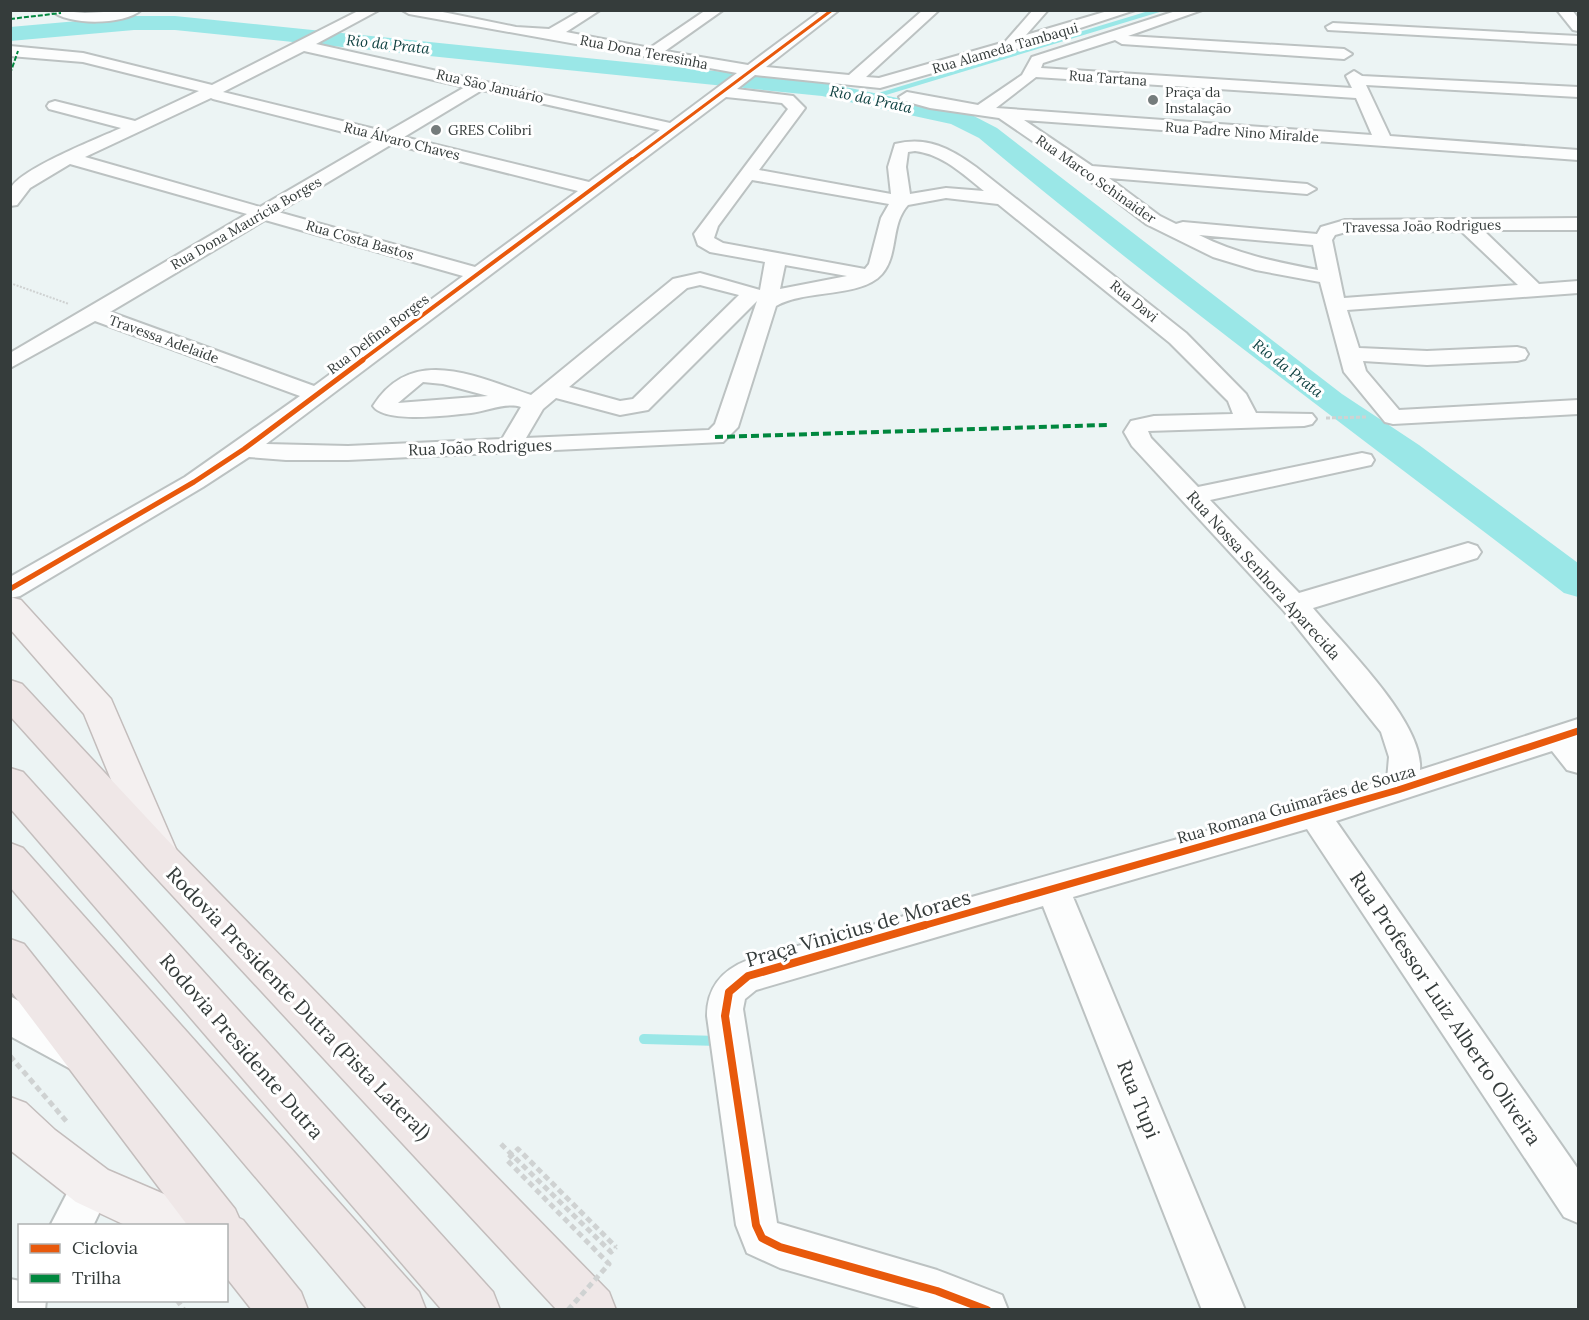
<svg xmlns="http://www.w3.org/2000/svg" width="1589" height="1320" viewBox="0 0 1589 1320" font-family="Lora,serif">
	<rect width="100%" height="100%" fill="#ecf4f4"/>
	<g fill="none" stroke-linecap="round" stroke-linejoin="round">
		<path stroke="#9ae7e7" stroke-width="4" d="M869,98L1159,10"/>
		<path stroke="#9ae7e7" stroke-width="10" d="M644,1039L719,1041"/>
		<path fill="#9ae7e7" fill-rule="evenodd" d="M134,16H175L822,82L968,113L997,128L1342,394L1419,445L1578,563V597L1564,593C1368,442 1168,297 979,138L951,124L822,96L175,30H134L10,41V27Z"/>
		<g stroke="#bcc2c2" stroke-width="4">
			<g id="minor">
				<path d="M51,10L85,13L141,10C125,25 67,26 51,10Z"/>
				<path d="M360,10H379L316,44L670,123L737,73L409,14L402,10H433L516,27L549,29L582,10H600L566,32L650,48L706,10H723L665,51L748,65L822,10H839L766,67L849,75L923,10H939L866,77L879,78L1005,42L1033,10H1048L1026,35L1111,10H1135L1013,50L880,88L755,75L737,89L793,96L805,108L759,170L891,194L888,167L895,144C927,136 950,148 976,167L1186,333L1246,394L1256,413L1312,414L1316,419L1312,424L1304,426L1148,431L1151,438L1198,487L1362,453L1371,455L1374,460L1371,465L1210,500L1299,593L1468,543L1477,546L1481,552L1477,558L1313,608C1343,645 1424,722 1420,770L1578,719V773L1567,770L1552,751L1336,821L1578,1169V1223L1564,1217L1307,829L1073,897L1245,1310H1202L1043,906L756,990L745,999L743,1009L777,1223L937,1270L1002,1295L1008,1310H927L780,1268L747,1253L736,1225L707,1016C707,987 722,970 748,960L1387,780L1389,757L1381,732L1284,611L1132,446L1124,432L1131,421L1154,416L1233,414L1228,401L1170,343L998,204L946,198L908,205C890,225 899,254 882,274C861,298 805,289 776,306L738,427L723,442L348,460H286L249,457L203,487L20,596L10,598V577L185,477L300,396L95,321L10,368V353L247,214L70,164L30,188L17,205L10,206C10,201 9,193 11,188C20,169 99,138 121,128L49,109L47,106L49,103L55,101L135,121L199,91L83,62L10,56V46L83,53L212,85ZM304,51L465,87L387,132L223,92ZM482,90L660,130L589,182L404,137ZM726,97L782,103L788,109L694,234L698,245L710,252L765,262L760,290L700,273L673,279L531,395C476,377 412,344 373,406C385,424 450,415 471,413C487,411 506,402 521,407L502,439L348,446L266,444ZM211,98L213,99L375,140L260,207L85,157ZM392,144L578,191L475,267L278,212ZM915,151C942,154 963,174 984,191L946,188L910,194L906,167L908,152ZM752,180L889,204L881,218L869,264L865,269L723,243L714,238L718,226ZM265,220L463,276L314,386L110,312ZM785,265L847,276L780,289ZM700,285L739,295L633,399L620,401L569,387L687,288ZM757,301L715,424L709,430L526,438L543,409L556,398L620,415L648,410ZM423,382L443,384L488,396L398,403Z"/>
				<path d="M1179,10H1202L1128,36L1344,49L1352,54L1344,59L1122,44L1115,40L1043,63L1041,68L1352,88L1346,76L1354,71L1362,76L1578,87V97L1366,85L1390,136L1578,150V160L1024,120L1092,166L1307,184L1316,189L1307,194L1109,178L1160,216L1176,224L1183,222L1317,234L1321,227L1345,220L1578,218V230H1483L1539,284L1578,281V293L1347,310L1359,348L1427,351L1517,347L1525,349L1528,354L1525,359L1517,361L1427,365L1363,361L1366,371L1399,410L1578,400V414L1393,424L1385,422L1344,372L1320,282L1256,270L1213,257L1146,224L1082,175L999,118L930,108L901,100L899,97L907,92L978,105L1022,75L1032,57ZM1036,77L1356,98L1372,135L996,108ZM1461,231L1518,285L1344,298L1332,240L1335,235L1346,232ZM1199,235L1313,245L1318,270C1276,262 1237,254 1199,235Z"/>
				<path d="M1557,10H1572L1578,18V31L1573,30Z"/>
				<path d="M1333,23L1578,36V44L1328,30L1326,27Z"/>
				<path d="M10,996L93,1043L99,1056L93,1069L80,1074L10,1036Z"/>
				<path d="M92,1166L106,1172L112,1186L93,1226H50L78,1172Z"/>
				<path d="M10,1279L20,1281V1300H46L45,1310H10Z"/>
			</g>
		</g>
		<g stroke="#c3bdbc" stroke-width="3">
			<g id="major">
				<path d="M10,597L21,600L111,699L179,856L173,867L160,872L147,867L84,714L10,629Z"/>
				<path d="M10,1097L26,1103L55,1130L108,1170L199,1209L206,1226H127L76,1202L10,1150Z"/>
			</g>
		</g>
		<g stroke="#c3bdbc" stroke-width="3">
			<g id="highway">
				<path d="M10,680L22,684L173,846L609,1292L616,1310H557L147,868L10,716Z"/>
				<path d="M10,768L23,772L493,1292L500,1310H442L10,808Z"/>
				<path d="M10,843L23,848L419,1292L426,1310H368L10,887Z"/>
				<path d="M10,939L24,944L235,1209L239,1218L243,1220L301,1292L308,1310H252L226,1277V1226H188L10,990Z"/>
			</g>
		</g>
		<path stroke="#cfd2d2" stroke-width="2" stroke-dasharray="2 1.5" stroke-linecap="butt" d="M10,283L69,304"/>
		<path stroke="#cfd2d2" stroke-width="3" stroke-dasharray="4 2" stroke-linecap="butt" d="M1326,418L1366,417"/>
		<g stroke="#cfd2d2" stroke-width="5" stroke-dasharray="6 4" stroke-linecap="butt">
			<path d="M10,1056L67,1122"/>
			<path d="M501,1144L611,1252L616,1247"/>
			<path d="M177,1300L184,1310"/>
		</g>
		<use href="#minor" fill="#fcfdfd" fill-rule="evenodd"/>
		<use href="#major" fill="#f4f0f0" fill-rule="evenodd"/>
		<use href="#highway" fill="#efe7e7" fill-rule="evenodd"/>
		<path stroke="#d4d6d6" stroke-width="2" stroke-dasharray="7 3" stroke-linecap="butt" d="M10,13L11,10"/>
		<path stroke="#cfd2d2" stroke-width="5" stroke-dasharray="6 4" stroke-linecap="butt" d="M568,1310L609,1264L507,1160L518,1149L616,1247"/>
		<g stroke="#00873e" stroke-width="2" stroke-dasharray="5 2" stroke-linecap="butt">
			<path d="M10,19L61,13"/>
			<path d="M10,74L18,51"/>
		</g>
		<path stroke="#00873e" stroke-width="4" stroke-dasharray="8 4" stroke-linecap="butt" d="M715,437L1107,425"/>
		<g stroke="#fff" stroke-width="5">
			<path id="cycleway-far4" d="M630,161L832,10"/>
		</g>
		<g stroke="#fff" stroke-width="6">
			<path id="cycleway-far3" d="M361,361L632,159"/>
		</g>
		<g stroke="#fff" stroke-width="8">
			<path id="cycleway-far2" d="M10,589L194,482L244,449L363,360"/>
		</g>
		<g stroke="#fff" stroke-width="10">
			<path id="cycleway-far1" d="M919,927L1398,790L1578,731"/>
		</g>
		<g stroke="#fff" stroke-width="12">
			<path id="cycleway" d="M925,925L748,976L729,992L725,1016L756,1225L762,1238L780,1247L937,1291L987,1310"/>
		</g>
		<use href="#cycleway-far4" stroke="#e8590c" stroke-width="3"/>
		<use href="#cycleway-far3" stroke="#e8590c" stroke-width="4"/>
		<use href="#cycleway-far2" stroke="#e8590c" stroke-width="5"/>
		<use href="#cycleway-far1" stroke="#e8590c" stroke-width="7"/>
		<use href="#cycleway" stroke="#e8590c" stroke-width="8"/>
	</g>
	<g fill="#757c7c" stroke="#fff" stroke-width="2">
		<circle cx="1153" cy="100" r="6"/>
		<circle cx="436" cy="130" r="6"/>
	</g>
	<g text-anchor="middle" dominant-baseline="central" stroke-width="6" stroke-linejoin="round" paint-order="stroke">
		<g font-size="14" fill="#353c3b" stroke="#fff">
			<text transform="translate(1005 48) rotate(-16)">Rua Alameda Tambaqui</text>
			<text transform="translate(644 52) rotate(11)">Rua Dona Teresinha</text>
			<text transform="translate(1108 78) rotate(4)">Rua Tartana</text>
			<text transform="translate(490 86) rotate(13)">Rua Sāo Januário</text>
			<text transform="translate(1242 132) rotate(4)">Rua Padre Nino Miralde</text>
			<text transform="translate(402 141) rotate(14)">Rua Álvaro Chaves</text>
			<text transform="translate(1096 179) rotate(35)">Rua Marco Schinaider</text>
			<text transform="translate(246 223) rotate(-30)">Rua Dona Maurícia Borges</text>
			<text transform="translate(1422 226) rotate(-1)">Travessa Joāo Rodrigues</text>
			<text transform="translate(360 240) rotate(16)">Rua Costa Bastos</text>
			<text transform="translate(1134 301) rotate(39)">Rua Davi</text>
			<text transform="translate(378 334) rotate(-37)">Rua Delfina Borges</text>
			<text transform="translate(164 339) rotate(20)">Travessa Adelaide</text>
		</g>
		<g font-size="14" fill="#353c3b" stroke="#fff" text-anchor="start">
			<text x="1165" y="92">Praça da<tspan x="1165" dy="16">Instalação</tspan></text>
			<text x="448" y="130">GRES Colibri</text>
		</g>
		<g font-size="15" font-style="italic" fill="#104242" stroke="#fff">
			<text transform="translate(388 44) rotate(6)">Rio da Prata</text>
			<text transform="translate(871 99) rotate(12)">Rio da Prata</text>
			<text transform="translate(1288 368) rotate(38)">Rio da Prata</text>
		</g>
		<g font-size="16" fill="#353c3b" stroke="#fff">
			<text transform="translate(480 447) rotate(-2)">Rua João Rodrigues</text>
			<text transform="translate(1264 575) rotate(48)">Rua Nossa Senhora Aparecida</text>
			<text transform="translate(1296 804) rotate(-16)">Rua Romana Guimarães de Souza</text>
		</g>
		<g font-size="20" fill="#353c3b" stroke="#fff">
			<text transform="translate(858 928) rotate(-16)">Praça Vinicius de Moraes</text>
			<text transform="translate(299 1003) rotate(46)">Rodovia Presidente Dutra (Pista Lateral)</text>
			<text transform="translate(1446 1008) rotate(56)">Rua Professor Luiz Alberto Oliveira</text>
			<text transform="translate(242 1046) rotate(49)">Rodovia Presidente Dutra</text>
			<text transform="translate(1139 1099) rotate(68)">Rua Tupi</text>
		</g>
	</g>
	<rect width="1589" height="1320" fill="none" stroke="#353c3b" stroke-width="24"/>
	<rect x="18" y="1224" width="210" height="78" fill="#ffffff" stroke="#aeb1b1" stroke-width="1.5"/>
	<rect x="30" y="1244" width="30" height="9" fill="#e8590c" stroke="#aeb1b1" stroke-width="1.5"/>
	<text x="72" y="1254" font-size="18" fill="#353c3b">Ciclovia</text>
	<rect x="30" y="1274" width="30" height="9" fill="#00873e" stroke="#aeb1b1" stroke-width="1.5"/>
	<text x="72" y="1284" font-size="18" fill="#353c3b">Trilha</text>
</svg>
